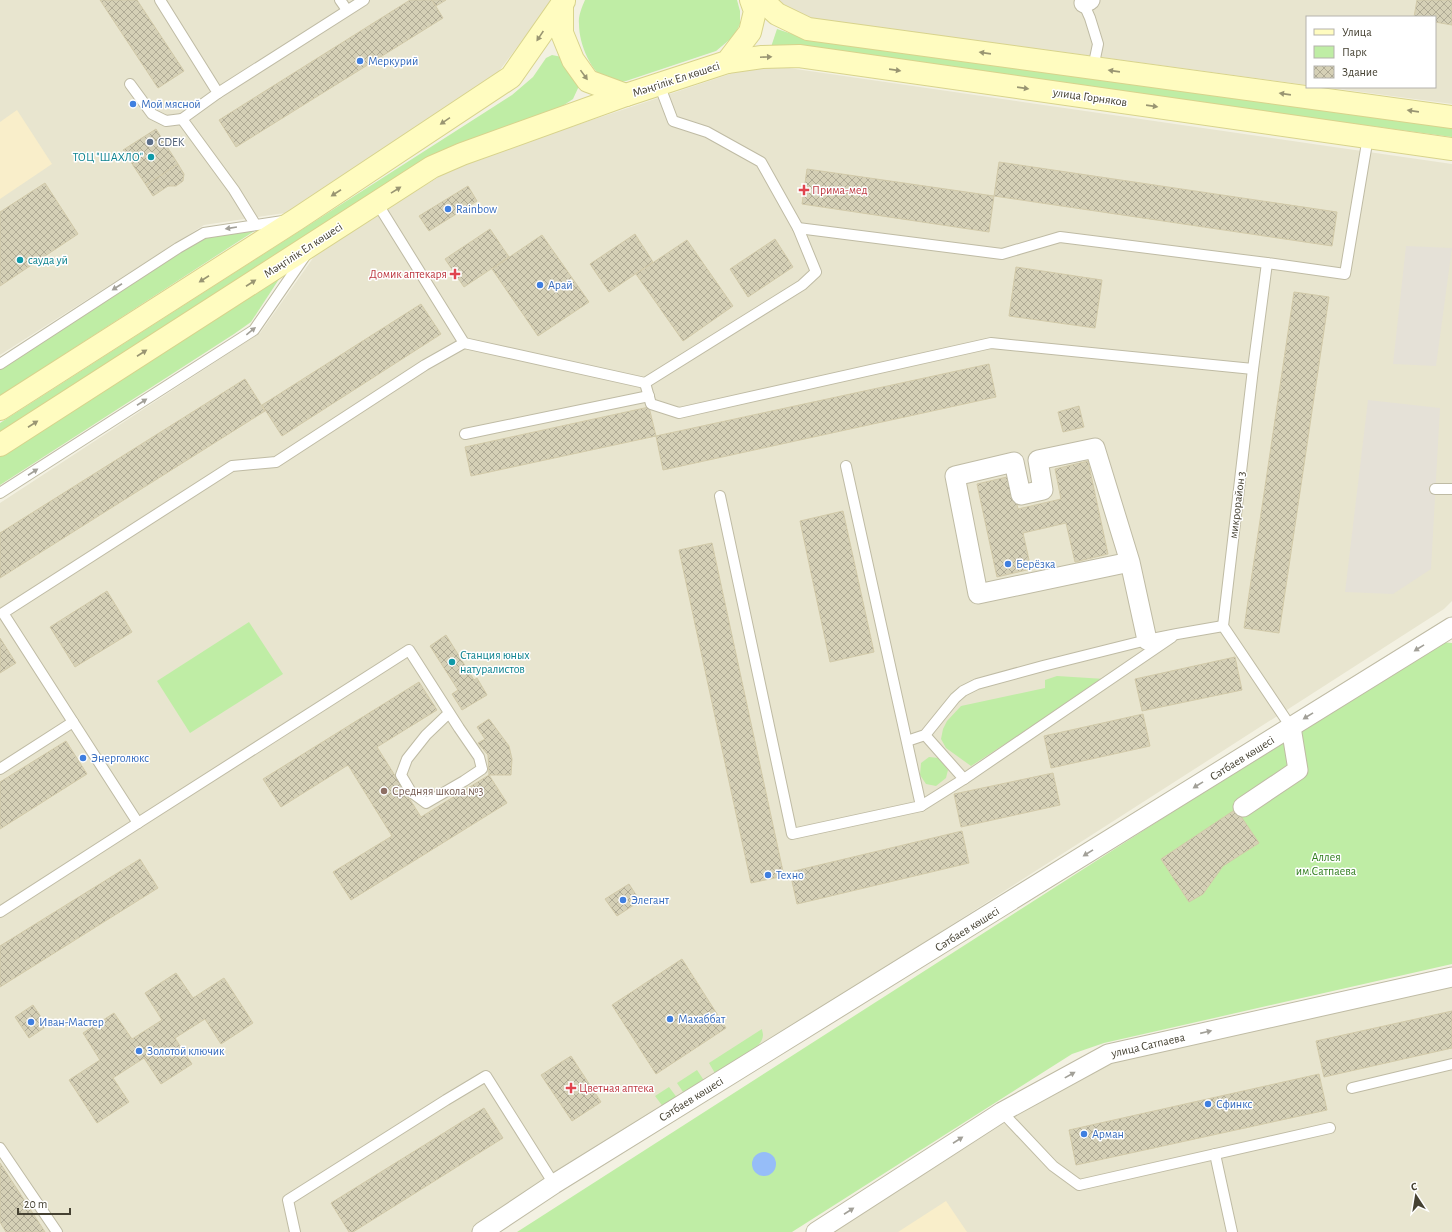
<svg xmlns="http://www.w3.org/2000/svg" width="1452" height="1232" viewBox="0 0 1452 1232" font-family="'Alegreya Sans',sans-serif">
	<defs>
		<pattern id="building-cross-hatch" width="8" height="8" patternUnits="userSpaceOnUse"><rect width="8" height="8" fill="#d5d0b6"/><path d="M0 0l8 8M0 8l8-8" fill="none" stroke="#afaa95"/></pattern>
	</defs>
	<rect width="100%" height="100%" fill="#f3f1e2"/>
	<g fill="#e8e5cf">
		<path d="M0,0H551L527,34L490,83L292,212L204,225L0,355Z"/>
		<path d="M773,0H1452V104L1324,87H1435V17H1307V85L803,17Z"/>
		<path d="M775,66L1452,164V601L1444,609L473,1232H0V503L260,333L318,251L460,164L736,72Z"/>
		<path d="M1452,986V1232H833L1022,1112L1063,1084L1110,1062Z"/>
	</g>
	<g fill="#f9eeca">
		<path d="M17,110L52,164L0,199V122Z"/>
		<path d="M946,1201L967,1232H898Z"/>
	</g>
	<g fill="#e5e1d7">
		<path d="M1406,246L1452,248L1436,366L1393,364Z"/>
		<path d="M1368,400L1440,408L1431,569L1393,594L1345,592Z"/>
	</g>
	<g fill="#bfeda5">
		<path d="M585,0H737L740,11V24L734,36L716,51L626,81C621,82 615,83 610,82C591,74 579,44 579,24C578,16 582,7 585,0Z"/>
		<path d="M777,29L807,39L1452,126V137L798,48L770,50Z"/>
		<path d="M552,55L562,57L579,86L573,99L561,107L530,118L0,435V423L512,95L533,77L546,58Z"/>
		<path d="M259,228L0,396V367L198,240L205,237Z"/>
		<path d="M283,273L251,322L234,334L0,485V456Z"/>
		<path d="M249,622L283,674L190,733L157,681Z"/>
		<path d="M1441,642L1452,643V964L1104,1043L1072,1054L792,1232H517L1433,645Z"/>
		<path d="M1057,676L1105,679L971,766L946,748L941,739L943,729L947,721L961,706L1045,688V680Z"/>
		<path d="M929,757L939,758L948,770L946,778L936,786L926,784L920,775L921,763Z"/>
		<path d="M762,1029C762,1031 763,1033 763,1035C763,1050 727,1067 716,1075L709,1063Z"/>
		<path d="M697,1070L705,1082L685,1095L677,1083Z"/>
		<path d="M669,1087L678,1099L664,1108L655,1096Z"/>
	</g>
	<circle fill="#96bdf8" cx="764" cy="1164" r="12"/>
	<g fill="url(#building-cross-hatch)" stroke="#d2caa9">
		<path d="M100,0H137L184,71L158,88Z"/>
		<path d="M410,0H432L443,18L236,147L219,120Z"/>
		<path d="M432,0H446L436,6Z"/>
		<path d="M1417,0H1452V25L1435,22V17H1414Z"/>
		<path d="M156,129L178,164L146,185L123,150Z"/>
		<path d="M999,162L1337,212L1332,246L994,196Z"/>
		<path d="M178,164L184,174L183,181L176,186H168L153,196L146,185Z"/>
		<path d="M807,169L994,196L989,232L802,204Z"/>
		<path d="M45,183L78,234L0,286V212Z"/>
		<path d="M468,186L477,201L429,231L419,216Z"/>
		<path d="M490,229L509,257L464,287L445,259Z"/>
		<path d="M635,234L653,262L609,292L590,264Z"/>
		<path d="M542,235L589,302L538,336L492,269Z"/>
		<path d="M775,239L793,267L748,297L730,269Z"/>
		<path d="M687,240L733,306L683,341L636,274Z"/>
		<path d="M1016,267L1102,280L1095,328L1009,316Z"/>
		<path d="M1294,292L1329,297L1279,633L1244,628Z"/>
		<path d="M421,304L441,334L282,436L262,405Z"/>
		<path d="M989,364L996,397L663,470L656,436Z"/>
		<path d="M245,379L265,411L0,578V533Z"/>
		<path d="M1079,406L1084,427L1063,432L1058,412Z"/>
		<path d="M649,407L656,436L471,476L465,447Z"/>
		<path d="M1088,461L1108,554L1075,562L1066,523L1023,533L1031,569L997,577L977,484L1011,476L1018,509L1061,499L1055,469Z"/>
		<path d="M843,511L874,652L830,662L800,521Z"/>
		<path d="M712,543L784,876L751,883L679,550Z"/>
		<path d="M107,591L132,632L75,667L50,627Z"/>
		<path d="M446,635L474,680L477,678L487,695L462,710L452,694L458,690L430,646Z"/>
		<path d="M0,638L16,663L0,673Z"/>
		<path d="M1235,657L1242,690L1142,711L1135,679Z"/>
		<path d="M419,682L437,710L377,747L421,817L489,775L507,803L351,900L333,872L392,836L348,765L281,807L263,779Z"/>
		<path d="M1143,714L1150,746L1051,768L1044,736Z"/>
		<path d="M489,719L509,746L512,759L511,775H489L488,755L478,743L485,739L477,727Z"/>
		<path d="M66,741L87,774L0,829V782Z"/>
		<path d="M1053,773L1060,805L961,827L954,794Z"/>
		<path d="M1236,809L1259,843L1223,866L1203,894L1189,902L1161,859Z"/>
		<path d="M962,831L969,863L797,904L790,872Z"/>
		<path d="M140,859L158,888L0,987V946Z"/>
		<path d="M629,884L640,901L617,916L605,899Z"/>
		<path d="M682,959L726,1028L656,1074L612,1005Z"/>
		<path d="M176,973L193,998L224,978L253,1023L221,1044L205,1019L175,1038L192,1064L161,1084L144,1058L113,1078L129,1102L97,1123L69,1080L100,1060L83,1033L114,1013L132,1039L162,1020L145,993Z"/>
		<path d="M33,1005L47,1026L29,1038L15,1017Z"/>
		<path d="M1452,1011V1048L1324,1077L1316,1041Z"/>
		<path d="M571,1056L601,1102L572,1121L541,1075Z"/>
		<path d="M1319,1074L1327,1110L1076,1165L1069,1130Z"/>
		<path d="M484,1108L503,1138L353,1232H349L331,1203Z"/>
		<path d="M0,1163L45,1232H6L0,1222Z"/>
	</g>
	<g fill="none" stroke-linecap="round" stroke-linejoin="round">
		<g stroke="#bfbba4" stroke-width="12">
			<g id="lane">
				<path d="M160,0L218,93L182,119L234,190L255,224"/>
				<path d="M340,0L347,10"/>
				<path d="M1082,0L1090,18L1098,44L1093,68"/>
				<path d="M130,84L152,114L166,121L182,119"/>
				<path d="M218,93L364,0"/>
				<path d="M377,203L464,343"/>
				<path d="M798,228L1002,254L1060,237L1267,263L1345,274L1368,137"/>
				<path d="M1267,263L1253,369L1223,626L1291,727"/>
				<path d="M0,364L178,248L204,233L283,221"/>
				<path d="M645,383L651,404L679,413L991,343L1253,369"/>
				<path d="M465,434L649,396"/>
				<path d="M1435,489H1452"/>
				<path d="M0,493L254,330L305,256"/>
				<path d="M720,496L792,834L921,806L846,466"/>
				<path d="M73,722L3,613L232,466L276,462L425,365L464,343L645,383L802,285L816,272L798,228L761,162L707,132L673,121L659,84"/>
				<path d="M925,735L964,779"/>
				<path d="M907,741L925,735L955,698L963,691L977,684L1043,666L1147,640L1177,634L1223,626"/>
				<path d="M0,769L73,722L138,823L0,912"/>
				<path d="M921,806L964,779L1172,637"/>
				<path d="M138,823L409,650L459,728L479,757L482,769L464,781L426,803L411,792L401,775L407,759L426,735L449,713"/>
				<path d="M1352,1088L1452,1064"/>
				<path d="M1002,1112L1053,1166L1079,1185L1330,1128"/>
				<path d="M0,1148L57,1232"/>
				<path d="M1215,1154L1232,1232"/>
				<path d="M295,1232L288,1200L446,1100L486,1076L554,1184"/>
			</g>
		</g>
		<g stroke="#bfbba4" stroke-width="21">
			<g id="street">
				<path d="M1084,3L1090,0"/>
				<path d="M1130,562L1095,448L1038,460L1043,490L1021,495L1014,462L955,476L978,594L1130,562L1147,640"/>
				<path d="M1243,807L1298,770L1291,727"/>
				<path d="M482,1232L554,1184L1452,627"/>
				<path d="M816,1232L1002,1112L1108,1054L1452,977"/>
			</g>
		</g>
		<g stroke="#d8d38c" stroke-width="24">
			<g id="secondary">
				<path d="M762,0L777,14L808,29L1452,117"/>
				<path d="M564,1L562,4V33L573,60L588,81L626,95L727,62L750,32L755,11L751,0"/>
				<path d="M727,62L762,57L799,56L1452,149"/>
				<path d="M0,409L297,219L511,77L562,4"/>
				<path d="M0,445L432,167L462,154L626,95"/>
			</g>
		</g>
		<use href="#lane" stroke="#fff" stroke-width="10"/>
		<use href="#street" stroke="#fff" stroke-width="19"/>
		<use href="#secondary" stroke="#fffcc0" stroke-width="22"/>
	</g>
	<defs><path id="oneway-solid" d="M-6-.8H1V-3.2L6.5 0L1 3.2V.8H-6Z"/></defs>
	<g fill="#999572">
		<use href="#oneway-solid" transform="translate(540 36) rotate(124)"/>
		<use href="#oneway-solid" transform="translate(985 53) rotate(-172)"/>
		<use href="#oneway-solid" transform="translate(766 57) rotate(-2)"/>
		<use href="#oneway-solid" transform="translate(895 70) rotate(8)"/>
		<use href="#oneway-solid" transform="translate(1114 71) rotate(-172)"/>
		<use href="#oneway-solid" transform="translate(584 75) rotate(54)"/>
		<use href="#oneway-solid" transform="translate(1023 88) rotate(8)"/>
		<use href="#oneway-solid" transform="translate(1285 94) rotate(-172)"/>
		<use href="#oneway-solid" transform="translate(1152 106) rotate(8)"/>
		<use href="#oneway-solid" transform="translate(1413 111) rotate(-172)"/>
		<use href="#oneway-solid" transform="translate(445 121) rotate(146)"/>
		<use href="#oneway-solid" transform="translate(396 190) rotate(-32)"/>
		<use href="#oneway-solid" transform="translate(336 193) rotate(147)"/>
		<use href="#oneway-solid" transform="translate(204 279) rotate(147)"/>
		<use href="#oneway-solid" transform="translate(251 283) rotate(-33)"/>
		<use href="#oneway-solid" transform="translate(142 353) rotate(-33)"/>
		<use href="#oneway-solid" transform="translate(33 424) rotate(-33)"/>
	</g>
	<g fill="#a2a098">
		<use href="#oneway-solid" transform="translate(231 228) rotate(171)"/>
		<use href="#oneway-solid" transform="translate(117 287) rotate(147)"/>
		<use href="#oneway-solid" transform="translate(251 331) rotate(-39)"/>
		<use href="#oneway-solid" transform="translate(142 402) rotate(-33)"/>
		<use href="#oneway-solid" transform="translate(33 472) rotate(-33)"/>
		<use href="#oneway-solid" transform="translate(1419 648) rotate(148)"/>
		<use href="#oneway-solid" transform="translate(1308 716) rotate(148)"/>
		<use href="#oneway-solid" transform="translate(1198 785) rotate(148)"/>
		<use href="#oneway-solid" transform="translate(1088 853) rotate(148)"/>
		<use href="#oneway-solid" transform="translate(1206 1032) rotate(-13)"/>
		<use href="#oneway-solid" transform="translate(1070 1075) rotate(-29)"/>
		<use href="#oneway-solid" transform="translate(958 1140) rotate(-33)"/>
		<use href="#oneway-solid" transform="translate(849 1211) rotate(-33)"/>
	</g>
	<g fill="#3f7fe0" stroke="#fff" stroke-width="1.5">
		<circle cx="360" cy="61" r="4"/>
		<circle cx="133" cy="104" r="4"/>
		<circle cx="448" cy="209" r="4"/>
		<circle cx="540" cy="285" r="4"/>
		<circle cx="1008" cy="564" r="4"/>
		<circle cx="83" cy="758" r="4"/>
		<circle cx="768" cy="875" r="4"/>
		<circle cx="623" cy="900" r="4"/>
		<circle cx="670" cy="1019" r="4"/>
		<circle cx="31" cy="1022" r="4"/>
		<circle cx="139" cy="1051" r="4"/>
		<circle cx="1208" cy="1104" r="4"/>
		<circle cx="1084" cy="1134" r="4"/>
	</g>
	<circle fill="#5c6f8a" stroke="#fff" stroke-width="1.5" cx="150" cy="142" r="4"/>
	<g fill="#0f9aa8" stroke="#fff" stroke-width="1.5">
		<circle cx="151" cy="157" r="4"/>
		<circle cx="20" cy="260" r="4"/>
		<circle cx="452" cy="662" r="4"/>
	</g>
	<g fill="#e0444e" stroke="#fff" stroke-width="1.5">
		<path d="M802 184h4v4h4v4h-4v4h-4v-4h-4v-4h4z"/>
		<path d="M453 268h4v4h4v4h-4v4h-4v-4h-4v-4h4z"/>
		<path d="M569 1082h4v4h4v4h-4v4h-4v-4h-4v-4h4z"/>
	</g>
	<circle fill="#8d6e63" stroke="#fff" stroke-width="1.5" cx="384" cy="791" r="4"/>
	<g text-anchor="middle" dominant-baseline="central" stroke-width="3" stroke-linejoin="round" paint-order="stroke">
		<g font-size="12" fill="#366cbe" stroke="#fff" text-anchor="start">
			<text x="368" y="61">Меркурий</text>
			<text x="141" y="104">Мой мясной</text>
			<text x="456" y="209">Rainbow</text>
			<text x="548" y="285">Арай</text>
			<text x="1016" y="564">Берёзка</text>
			<text x="91" y="758">Энерголюкс</text>
			<text x="776" y="875">Техно</text>
			<text x="631" y="900">Элегант</text>
			<text x="678" y="1019">Махаббат</text>
			<text x="39" y="1022">Иван-Мастер</text>
			<text x="147" y="1051">Золотой ключик</text>
			<text x="1216" y="1104">Сфинкс</text>
			<text x="1092" y="1134">Арман</text>
		</g>
		<g font-size="12" fill="#454132" stroke="#fff">
			<text transform="translate(676 79) rotate(-18)">Мәңгілік Ел көшесі</text>
			<text transform="translate(1090 97) rotate(8)">улица Горняков</text>
			<text transform="translate(303 250) rotate(-33)">Мәңгілік Ел көшесі</text>
			<text transform="translate(1237 505) rotate(-83)">микрорайон 3</text>
			<text transform="translate(1242 758) rotate(-32)">Сәтбаев көшесі</text>
			<text transform="translate(967 929) rotate(-32)">Сәтбаев көшесі</text>
			<text transform="translate(1148 1045) rotate(-13)">улица Сатпаева</text>
			<text transform="translate(691 1099) rotate(-32)">Сәтбаев көшесі</text>
		</g>
		<g font-size="12" fill="#4e5e75" stroke="#fff" text-anchor="start">
			<text x="158" y="142">CDEK</text>
		</g>
		<g font-size="12" fill="#0d838f" stroke="#fff" text-anchor="start">
			<text x="143" y="157" text-anchor="end">ТОЦ "ШАХЛО"</text>
			<text x="28" y="260">сауда уй</text>
			<text x="460" y="655">Станция юных<tspan x="460" dy="14">натуралистов</tspan></text>
		</g>
		<g font-size="12" fill="#be3a42" stroke="#fff" text-anchor="start">
			<text x="812" y="190">Прима-мед</text>
			<text x="447" y="274" text-anchor="end">Домик аптекаря</text>
			<text x="579" y="1088">Цветная аптека</text>
		</g>
		<g font-size="12" fill="#785e54" stroke="#fff" text-anchor="start">
			<text x="392" y="791">Средняя школа №3</text>
		</g>
		<g font-size="12" fill="#317d1f" stroke="#fff">
			<text x="1326" y="857">Аллея<tspan x="1326" dy="14">им.Сатпаева</tspan></text>
		</g>
	</g>
	<rect x="1306" y="16" width="130" height="72" fill="#ffffff" stroke="#b5b3ad"/>
	<rect x="1314" y="29" width="20" height="6" fill="#fffcc0" stroke="#b5b3ad"/>
	<text x="1342" y="36" font-size="12" fill="#454132">Улица</text>
	<rect x="1314" y="46" width="20" height="12" fill="#bfeda5" stroke="#b5b3ad"/>
	<text x="1342" y="56" font-size="12" fill="#454132">Парк</text>
	<rect x="1314" y="66" width="20" height="12" fill="url(#building-cross-hatch)" stroke="#b5b3ad"/>
	<text x="1342" y="76" font-size="12" fill="#454132">Здание</text>
	<g transform="translate(1416 1196) rotate(348)" stroke="#ffffff" stroke-width="3" paint-order="stroke">
	<path d="M0-3L7 15L0 10L-7 15Z" fill="#454132"/>
	<text y="-6" font-size="11" font-weight="bold" text-anchor="middle" fill="#454132">С</text>
	</g>
	<path d="M18 1208v6h52v-6" fill="none" stroke="#454132" stroke-width="2"/>
	<text x="24" y="1208" font-size="12" fill="#454132" stroke="#ffffff" stroke-width="3" paint-order="stroke">20 m</text>
</svg>
